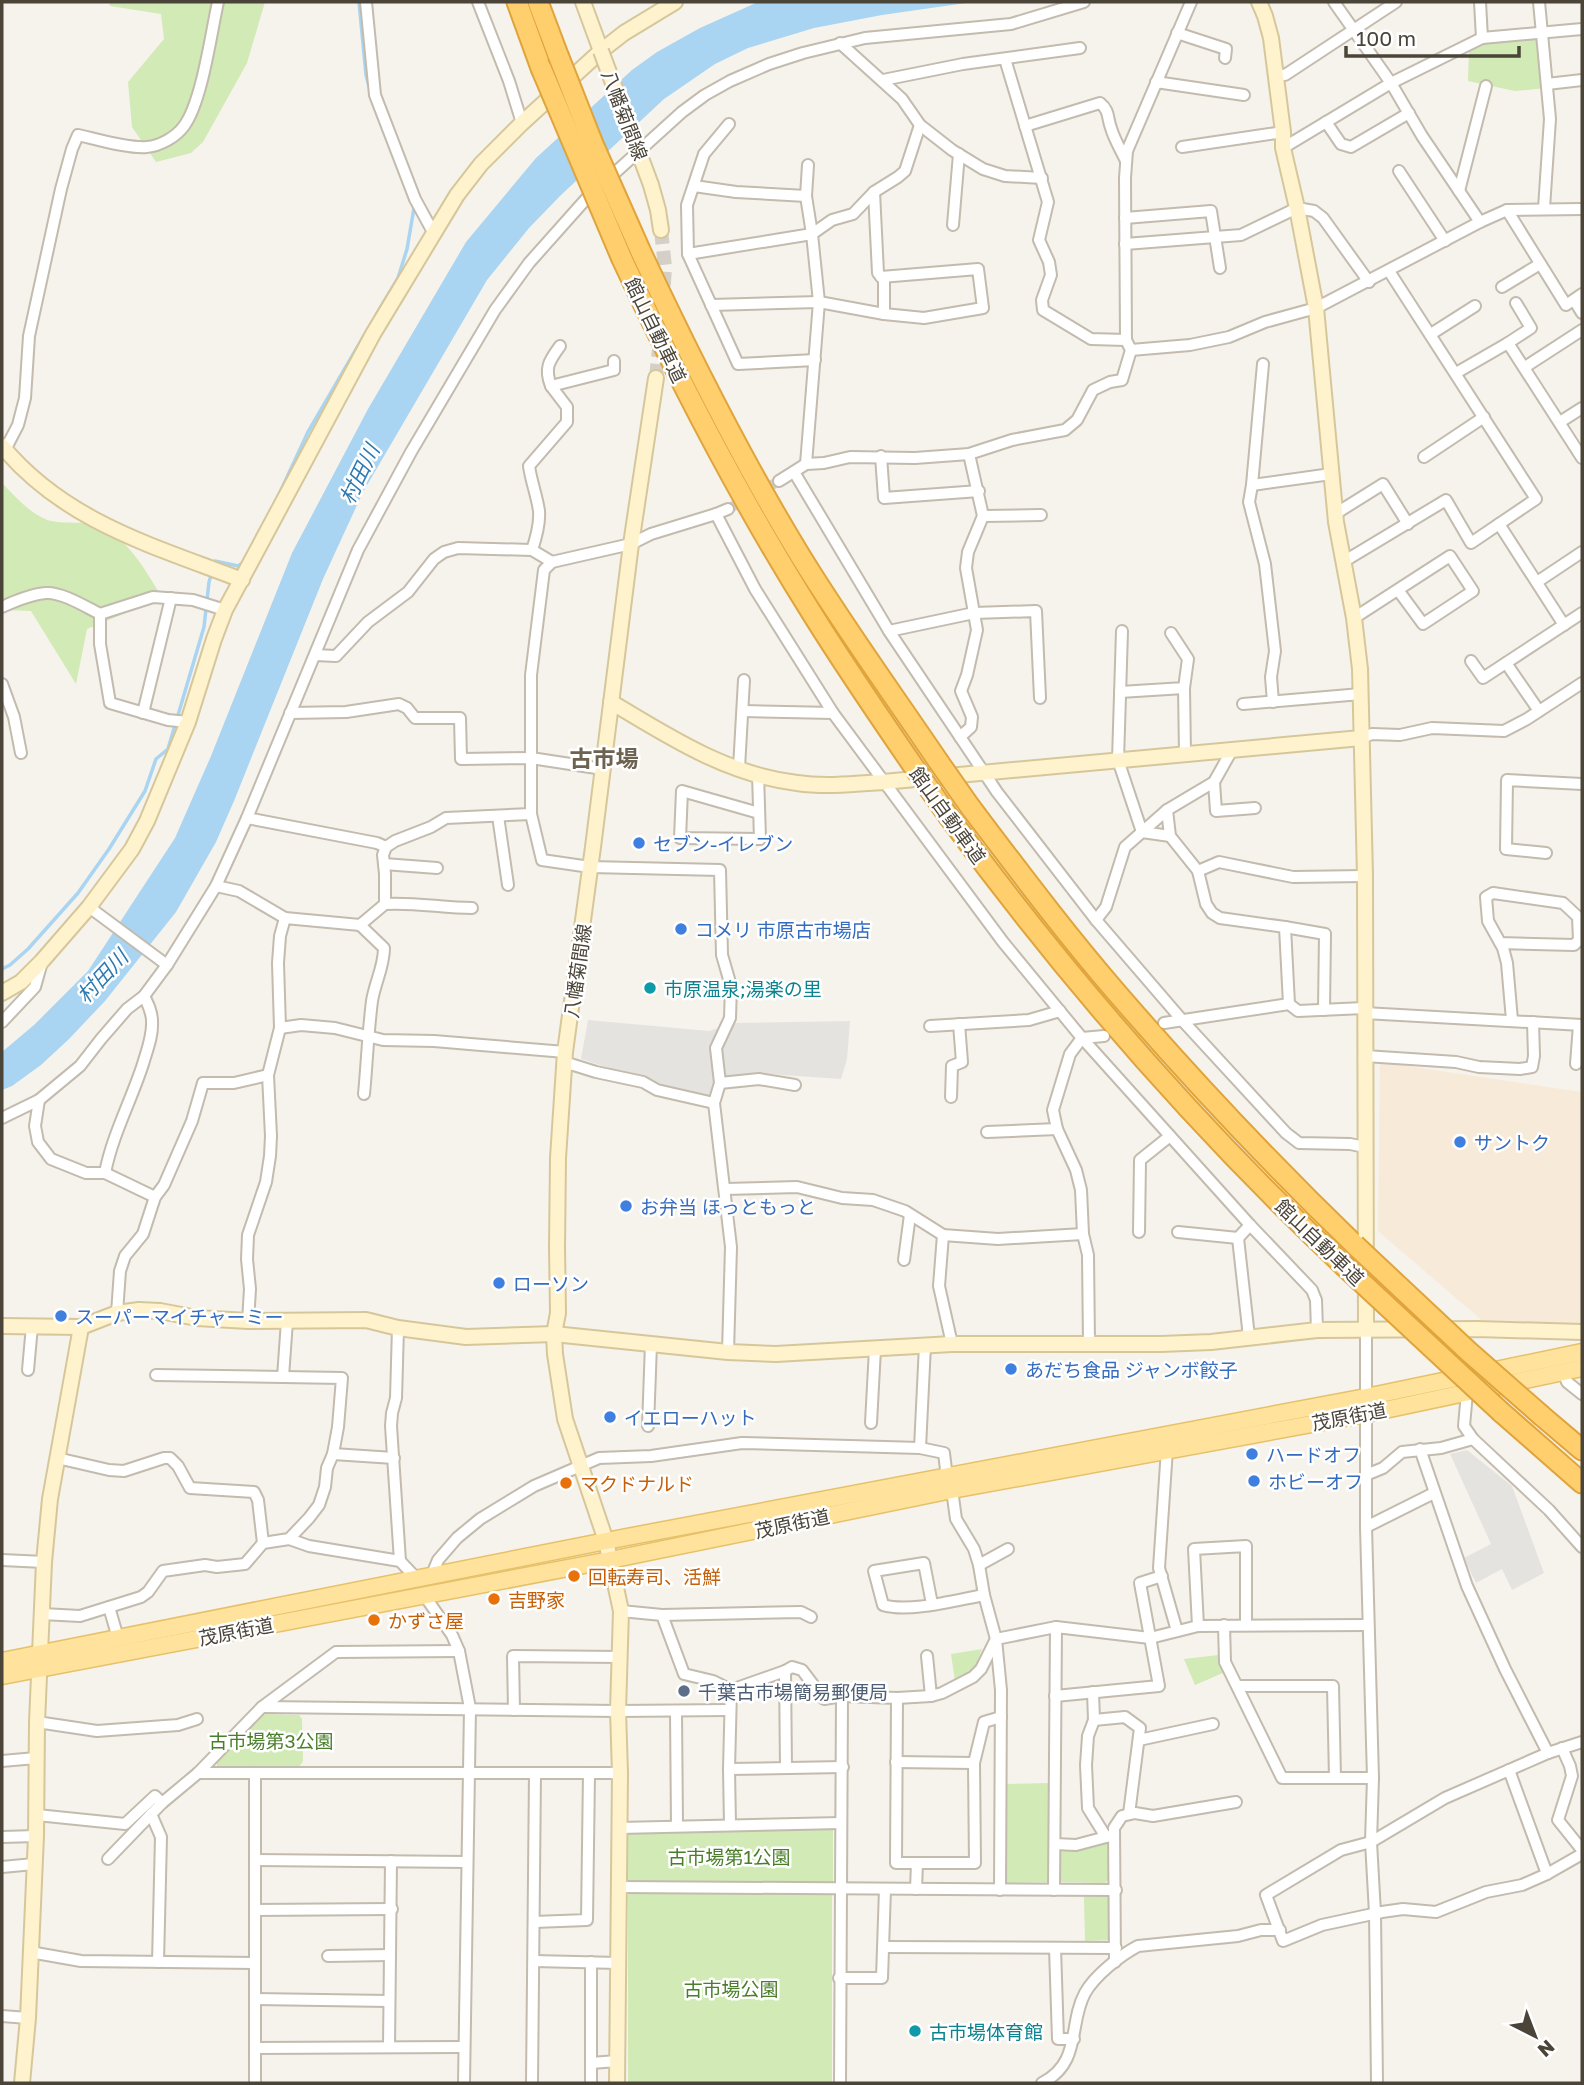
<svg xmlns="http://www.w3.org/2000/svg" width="1584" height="2085" viewBox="0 0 1584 2085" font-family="'Golos Text','Noto Sans JP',sans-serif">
	<rect width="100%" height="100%" fill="#f6f3ec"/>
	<path fill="#f7ead8" d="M1380,1062L1582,1092V1323L1484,1322L1378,1231Z"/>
	<g fill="#d2eab5">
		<path d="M109,2H265L247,63L203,142L191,153L156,162L132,127L128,82L164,39L161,14L110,6Z"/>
		<path d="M1533,37L1541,42L1546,88L1515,91L1468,81L1469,52L1483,44Z"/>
		<path d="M2,483C14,495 26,510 43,518C54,524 72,522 85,523C121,528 142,564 158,591L135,609L87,629L76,684L31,611L2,610Z"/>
		<path d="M982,1649L974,1670L955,1681L951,1654Z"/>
		<path d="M1218,1655L1225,1672L1195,1685L1184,1659Z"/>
		<path d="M263,1714L299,1715L302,1719L303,1761L299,1767L217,1766L216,1762L235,1744L256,1717Z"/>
		<path d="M1050,1783L1051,1882L1006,1883L1005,1784Z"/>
		<path d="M833,1828V1882L625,1884V1829Z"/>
		<path d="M1105,1839L1110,1842V1878L1105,1883L1062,1882L1058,1878L1059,1850H1081Z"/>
		<path d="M628,1892L832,1894V2083H628Z"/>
		<path d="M1111,1896L1112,1940L1085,1941L1084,1897Z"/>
	</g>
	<g fill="#e5e3e0">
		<path d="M588,1020L709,1031L735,1023L850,1021L847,1059L841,1079L767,1074L728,1076L713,1085L708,1100L581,1059Z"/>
		<path d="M1467,1450L1512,1486L1544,1573L1512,1590L1502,1569L1476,1583L1464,1558L1491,1544L1450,1454Z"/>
	</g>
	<path fill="#a9d4f2" d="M758,2H973L882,15L814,28L748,48L715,64L664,99L561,195L529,228L487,280L363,492L323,579L234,801L216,842L176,912L105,1001L69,1039L41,1065L12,1086L2,1090V1052L34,1025L88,971L175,838L211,756L292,553L368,409L466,242L536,158L632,70L657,52L700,28Z"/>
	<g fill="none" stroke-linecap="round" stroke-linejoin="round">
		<g stroke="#a9d4f2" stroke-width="3.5">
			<path d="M359,2L366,75L369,86"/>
			<path d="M376,315L398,278L407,249L414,208L413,205"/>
			<path d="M275,503L308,432L365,334"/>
			<path d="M214,564L215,561L238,566L244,562"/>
			<path d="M2,969L10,965L28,949L78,893L109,849L145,791L156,759L168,749L204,627L209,582L212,572"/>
		</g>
		<path stroke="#d4d0c8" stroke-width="10" stroke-dasharray="10 5" stroke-linecap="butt" d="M728,509L779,481"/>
		<g stroke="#d4d0c8" stroke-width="14" stroke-dasharray="14 7" stroke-linecap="butt">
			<path d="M661,230L665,267L663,298"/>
			<path d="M656,378L660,339"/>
		</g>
		<g stroke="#c2bbae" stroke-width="14">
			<g id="street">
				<path d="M366,2L375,95L415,199L433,232"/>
				<path d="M478,2L509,81L522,123"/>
				<path d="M1334,2L1391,83L1422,136L1480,222"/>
				<path d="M1480,2L1482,38"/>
				<path d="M1539,2L1550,119L1544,208"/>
				<path d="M1177,33L1226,49L1225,58"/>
				<path d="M840,43L902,99L920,125L952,150L983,169L1005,176L1042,178"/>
				<path d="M1005,59L1048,202L1039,240L1049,262L1051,275L1042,300L1043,310L1091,339L1126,340"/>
				<path d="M1275,75H1285L1396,2"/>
				<path d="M883,80L963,64L1080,48"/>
				<path d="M1156,82L1244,95"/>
				<path d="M1547,84L1582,80"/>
				<path d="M1326,122L1341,144L1351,147L1409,113"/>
				<path d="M729,124L704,154L687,205L688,254L738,364L815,360"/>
				<path d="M1025,126L1100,103C1110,111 1107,118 1111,128C1114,139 1121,150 1126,161"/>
				<path d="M1182,147L1283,132"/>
				<path d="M1283,148L1391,83L1482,38L1582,29"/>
				<path d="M1399,171L1445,241"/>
				<path d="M694,186L736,192L806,196"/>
				<path d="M1459,191L1486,86"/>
				<path d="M874,192L878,273L884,280V314"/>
				<path d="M1507,210L1566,305L1582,294"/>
				<path d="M1125,218L1211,211L1220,268"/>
				<path d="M953,225L959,154"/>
				<path d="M1125,244L1241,235L1297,208L1314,211L1323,218L1369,282"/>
				<path d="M688,254L812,234L806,196L808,165"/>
				<path d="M1502,287L1540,264"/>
				<path d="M1574,300L1582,313"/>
				<path d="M711,305L819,302L884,314L924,318L983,308L978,269L881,277"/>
				<path d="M1431,334L1475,306"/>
				<path d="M1508,343L1531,328L1516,303"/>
				<path d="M1131,350L1190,345L1229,337L1265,322L1316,308L1480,222L1507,210L1582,209"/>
				<path d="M1263,364L1252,485L1249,502L1265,564L1275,651L1271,677L1273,702"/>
				<path d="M1525,367L1582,330"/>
				<path d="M1456,373L1508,343L1582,458"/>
				<path d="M551,386C544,368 549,361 560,346"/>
				<path d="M1560,422L1582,408"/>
				<path d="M5,450L18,425L25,398L29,336L61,189L72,149L78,135C96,139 130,149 147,147C160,146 176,137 184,126C202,102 211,33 218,2"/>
				<path d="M881,456L884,498L979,491"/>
				<path d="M1424,457L1484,417"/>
				<path d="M806,464L819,302L812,234L832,220L853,214L874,192L898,177L905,171L920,125"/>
				<path d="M794,472L889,631L997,792L1096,920L1182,1020L1286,1133L1299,1143L1350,1144L1365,1147"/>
				<path d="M779,481L806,464L824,463L850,457L915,458L969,454L1012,440L1065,430L1077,420L1093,390L1110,382L1122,380L1131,350L1126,340L1125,178L1127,151L1191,2"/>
				<path d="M1252,485L1331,474"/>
				<path d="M716,514L755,589L833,713L1003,942L1082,1038L1250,1225L1312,1290L1316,1300L1317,1330"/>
				<path d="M1335,514L1383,484L1408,524"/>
				<path d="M983,516L1041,515"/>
				<path d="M1499,524L1564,625"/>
				<path d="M532,550C536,538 540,523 539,511C537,496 531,481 529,466L567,422V407L551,386L614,370V361"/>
				<path d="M1343,562L1446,500L1471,543L1536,499L1389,271"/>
				<path d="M1537,582L1582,552"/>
				<path d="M2,607C15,601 32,594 46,593C62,592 86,607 100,614L153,597L193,600L225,610"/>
				<path d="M100,614V644L110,703L168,720L188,722"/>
				<path d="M1354,618L1450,556L1473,591L1423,624L1398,590"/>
				<path d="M889,631L974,613L1036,611L1040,698"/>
				<path d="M1122,631L1118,760L1142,832L1170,836"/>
				<path d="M315,655L336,656L368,622L408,592L434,559L444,552L458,548L532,550L552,562"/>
				<path d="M1471,661L1483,678L1582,613"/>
				<path d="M1506,663L1539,711"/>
				<path d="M2,684L14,717L21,753"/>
				<path d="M1184,688L1185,754"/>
				<path d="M1120,692L1184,688L1188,659L1171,633"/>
				<path d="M1243,704L1361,694"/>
				<path d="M743,711L833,713"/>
				<path d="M143,713L171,598"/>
				<path d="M290,713L346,712L399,704L407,708L415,718H460L461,759L531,758L603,769"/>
				<path d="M960,737L971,727L972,717L961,691L967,675L977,630L966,568L968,552L983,516L969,454"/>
				<path d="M1361,738L1372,734L1400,735L1432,728L1504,731L1527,719L1582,683"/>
				<path d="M1232,750L1214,782L1167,810L1170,836L1198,871L1206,904L1212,913L1220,918L1285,927L1289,1004L1298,1011L1364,1008"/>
				<path d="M739,768L744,680"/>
				<path d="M758,774L760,839L680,838L682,791L759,813"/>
				<path d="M1214,782L1216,811L1255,808"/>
				<path d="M498,816L508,885"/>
				<path d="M247,818L377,843L386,847"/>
				<path d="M1546,853L1506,849L1507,780L1582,784"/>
				<path d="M384,864L437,868"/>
				<path d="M1198,871L1219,862L1293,877L1365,876"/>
				<path d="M216,886L239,891L285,918"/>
				<path d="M385,904C414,902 443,908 472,908"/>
				<path d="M89,907L167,965"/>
				<path d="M1096,920L1106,907L1125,847L1167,810"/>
				<path d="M360,925L384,948C384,967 375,982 372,1001C368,1032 367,1063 364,1094"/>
				<path d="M1285,927L1325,934L1324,1010"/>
				<path d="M1500,943L1574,945L1579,940L1578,917L1563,903L1493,893L1486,897L1488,921L1503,948L1507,963L1512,1020"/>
				<path d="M1364,1013L1582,1025"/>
				<path d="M2,1022L35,987L42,962"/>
				<path d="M1164,1023L1289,1004"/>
				<path d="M930,1026L1029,1020L1060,1011"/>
				<path d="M280,1028L301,1025L335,1028L383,1040L434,1041L565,1052"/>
				<path d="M1365,1056L1456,1062L1479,1067L1520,1069L1532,1067L1534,1056L1533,1022"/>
				<path d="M564,1062L596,1072L643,1082L657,1090L714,1103"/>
				<path d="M1576,1064L1579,1025"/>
				<path d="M720,1083L759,1079L795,1085"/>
				<path d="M951,1097L952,1066L962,1062L959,1024"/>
				<path d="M39,1100L35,1126L38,1142L51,1159L86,1173H105L155,1197"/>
				<path d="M2,1118L39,1100L80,1066L101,1039L127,1009L144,996L167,965L216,886L247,818L358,550L411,452L495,310L529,263L586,199L682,112L705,95L730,81L769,64L803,53L865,38L1011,24L1084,2"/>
				<path d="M987,1132L1057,1129"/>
				<path d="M105,1173C112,1136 131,1101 143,1064C147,1050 153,1036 152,1021C152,1012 148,1004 144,996"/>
				<path d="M725,1189L797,1187L842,1198L873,1200L905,1211L943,1235L998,1239L1083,1234"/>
				<path d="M1139,1232L1140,1160L1170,1136"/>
				<path d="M1178,1232L1238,1238"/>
				<path d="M943,1235L939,1286L952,1344"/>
				<path d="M904,1260L910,1215"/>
				<path d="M117,1313L120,1271L125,1256L143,1234L155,1197L164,1185L192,1121L203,1083H234L268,1075"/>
				<path d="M248,1321L250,1289L247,1259L248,1235L266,1182L270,1156L271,1136L268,1075L280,1028L278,963L280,936L285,918L360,925L385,904V874L383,855L386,847L395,841L431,827L446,818L531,814"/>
				<path d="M398,1328L396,1398L392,1413L391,1426L400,1561"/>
				<path d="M1366,1329V1527L1373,1778L1371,1842L1375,1913L1377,2083"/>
				<path d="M1249,1337L1238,1238L1250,1225"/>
				<path d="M1089,1343L1088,1255L1083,1234L1081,1190L1076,1170L1057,1129L1053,1110L1070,1054L1082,1038L1104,1036"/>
				<path d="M728,1352L731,1247L714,1103L720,1083L716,1048L730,1018L731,986L722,955L720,870L590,867L542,860L531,814V675L544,570L552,562L631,544L651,534L716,514L728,509"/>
				<path d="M28,1370L32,1326"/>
				<path d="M1563,1372L1567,1382L1582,1394"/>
				<path d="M283,1377L287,1321"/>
				<path d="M1467,1392L1464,1426L1473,1439L1549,1510L1582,1547"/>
				<path d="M871,1423L875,1349"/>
				<path d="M648,1426L651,1344"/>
				<path d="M920,1448L925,1345"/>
				<path d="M1167,1449L1159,1568L1177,1631"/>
				<path d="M1420,1449L1467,1586L1505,1669L1548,1753"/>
				<path d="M333,1454L394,1458"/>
				<path d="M57,1458L109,1470L124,1471L164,1458H170L178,1466L190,1488L254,1492L258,1500L263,1543"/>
				<path d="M1366,1475L1383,1468L1402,1452L1441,1448L1473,1439"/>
				<path d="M952,1490L956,1519L974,1549L979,1565L984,1595L996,1639L1001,1690L1000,1890"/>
				<path d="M1366,1527L1434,1493"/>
				<path d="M289,1539L309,1546L400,1561L417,1579"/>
				<path d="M2,1560L44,1562"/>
				<path d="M979,1565L1008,1549"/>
				<path d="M431,1577L438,1560L457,1538L480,1519L534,1486L599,1458L651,1456L742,1443L920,1448L944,1453L947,1478"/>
				<path d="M424,1595L452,1635L459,1651L470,1708L464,2083"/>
				<path d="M932,1604L924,1563L874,1571L883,1605C909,1613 956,1600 984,1595"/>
				<path d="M109,1607L118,1638"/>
				<path d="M621,1611L662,1615L684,1674L713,1681L731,1690L785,1671L792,1667L802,1670L824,1699L842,1696L897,1698L931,1696L942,1693L973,1677L981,1669L996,1639L1056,1627L1150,1638L1198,1626L1368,1625"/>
				<path d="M42,1614L80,1616L141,1597L148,1592L163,1571L205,1565L217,1567L245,1564L263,1543L289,1539L309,1518L319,1505L325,1487L327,1468L333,1454L338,1427L342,1378L156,1375"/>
				<path d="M662,1615L801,1612L811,1617"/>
				<path d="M1224,1625L1225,1662L1282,1778H1373"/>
				<path d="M1198,1626L1194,1549L1246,1546V1624"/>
				<path d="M927,1656L931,1696"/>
				<path d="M785,1671L786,1768"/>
				<path d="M1238,1686H1333L1335,1778"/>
				<path d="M1093,1692L1094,1720L1088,1736L1086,1765L1088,1808L1106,1837"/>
				<path d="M1055,1696L1159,1686L1140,1583L1162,1576"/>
				<path d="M897,1698L896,1863H975L974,1763L984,1722L1001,1717"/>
				<path d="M262,1707L618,1711L729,1710"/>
				<path d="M514,1710L513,1656L621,1657"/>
				<path d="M676,1711L677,1826"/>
				<path d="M1094,1720L1125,1717L1140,1728L1129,1814"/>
				<path d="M37,1722L97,1731L178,1725L197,1719"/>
				<path d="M1139,1740L1213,1724"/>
				<path d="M1582,1742L1548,1753L1445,1798L1371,1842L1341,1850L1266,1895L1283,1941L1322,1925L1382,1912L1403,1909L1436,1912L1486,1892L1522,1885L1547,1874L1582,1854"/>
				<path d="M1562,1748L1570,1766L1572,1776L1558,1820L1582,1850"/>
				<path d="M2,1761L36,1758"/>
				<path d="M896,1762L974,1763"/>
				<path d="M729,1769L843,1767"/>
				<path d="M1509,1770L1547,1874"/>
				<path d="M198,1773H620"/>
				<path d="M255,1773V2083"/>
				<path d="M151,1814L161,1837L158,1962"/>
				<path d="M37,1815L125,1824L155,1796L162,1803"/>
				<path d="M730,1825L729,1769L731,1690"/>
				<path d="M619,1828L841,1823"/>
				<path d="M2,1837L36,1836"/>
				<path d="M1055,1844L1076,1845L1110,1836"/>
				<path d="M108,1859L162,1803L198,1773L262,1707L336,1652L459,1651"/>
				<path d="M255,1860L467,1862"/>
				<path d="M2,1867L34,1864"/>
				<path d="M618,1887L1116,1890"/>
				<path d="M916,1889L917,1863"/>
				<path d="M1054,1890L1056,1627"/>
				<path d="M255,1910L392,1909"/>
				<path d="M534,1922L587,1920L589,1773"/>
				<path d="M883,1947L1116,1948"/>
				<path d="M1055,1948L1058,2039H1074"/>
				<path d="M30,1952L81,1961L255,1963"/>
				<path d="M328,1956L390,1955"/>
				<path d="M534,1961L618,1963"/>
				<path d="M591,1962V2083"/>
				<path d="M1115,1962L1114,1828L1122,1816L1135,1813L1153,1816L1236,1802"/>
				<path d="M839,1978H882L885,1889"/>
				<path d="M255,1999L389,2001"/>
				<path d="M2,2016L28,2018"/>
				<path d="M389,2047L391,1861"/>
				<path d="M255,2048L464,2047"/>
				<path d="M591,2063L617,2061"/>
				<path d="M532,2083L535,1773"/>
				<path d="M840,2083L842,1696"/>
				<path d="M1042,2083C1082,2063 1068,2024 1085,1993C1095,1975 1121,1955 1138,1946L1238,1936L1261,1930H1280"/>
			</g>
		</g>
		<g stroke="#d6c79b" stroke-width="18">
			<g id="secondary">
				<path d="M583,2L601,51"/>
				<path d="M1259,2L1265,16L1271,38L1283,132V148L1297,208L1316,308L1336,522L1354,618L1360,669L1365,876L1366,1329"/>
				<path d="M651,185L658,210L661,230"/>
				<path d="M2,446C65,522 154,546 242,580"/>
				<path d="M611,702C669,737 728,775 797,783C825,787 854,784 883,782L1361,738"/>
				<path d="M2,993L21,982L42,961L89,907L132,849L147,821L188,722L214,639L225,610L373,334L457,195L481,164L522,123L601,51L624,33L675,2"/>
				<path d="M2,1326L81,1327L117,1313L139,1310L160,1311L197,1318L248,1321L366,1320L398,1328L466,1337L554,1334L728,1352L776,1354L952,1344H1161L1211,1342L1317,1330L1477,1329L1582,1332"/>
				<path d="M22,2083L28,2018L36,1836L37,1722L44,1562L50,1499L81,1327"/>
				<path d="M617,2083L620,1773L618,1711L621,1611L606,1541L565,1419L555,1354L554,1334L558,1313L557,1247L558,1158L565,1052L593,847L631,544L656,378"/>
			</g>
		</g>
		<g stroke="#e6c16a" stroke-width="19">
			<g id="primary">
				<path d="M2,1661L606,1541L1366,1397L1582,1352"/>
				<path d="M2,1676L610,1560L952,1490L1366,1414L1582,1368"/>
			</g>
		</g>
		<g stroke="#e0a43c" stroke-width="23">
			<g id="highway">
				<path d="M517,2L541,68"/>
				<path d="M538,2L558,55"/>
				<path d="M640,250C689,355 741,459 801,557C844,627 892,693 938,761"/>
				<path d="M622,259C679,381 741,501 813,615C846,668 881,719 916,770"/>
				<path d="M971,808C1018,870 1065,933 1116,992C1192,1080 1271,1164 1355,1245"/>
				<path d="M949,817C1067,978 1198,1128 1343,1265"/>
				<path d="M1501,1412L1582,1483"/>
				<path d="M1542,1416L1582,1450"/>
			</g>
		</g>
		<use href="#street" stroke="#fff" stroke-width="10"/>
		<use href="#secondary" stroke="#fff3cd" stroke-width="14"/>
		<use href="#primary" stroke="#ffe39c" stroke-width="16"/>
		<use href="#highway" stroke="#ffcf6e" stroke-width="19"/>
		<g stroke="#d6c79b" stroke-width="18" stroke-linecap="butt">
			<path id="secondary-bridge" d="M601,51L651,185"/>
		</g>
		<g stroke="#e0a43c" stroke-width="23" stroke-linecap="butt">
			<g id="highway-bridge">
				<path d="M558,55L593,144L640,250"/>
				<path d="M541,68L622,259"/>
				<path d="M938,761L971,808"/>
				<path d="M916,770L949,817"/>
				<path d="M1355,1245L1468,1351L1542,1416"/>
				<path d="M1343,1265L1501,1412"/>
			</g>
		</g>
		<use href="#secondary-bridge" stroke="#fff3cd" stroke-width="14"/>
		<use href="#highway-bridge" stroke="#ffcf6e" stroke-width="19"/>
	</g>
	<g fill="#3f7fe0" stroke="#fff" stroke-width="2.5">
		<circle cx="639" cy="843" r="7"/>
		<circle cx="681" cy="929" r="7"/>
		<circle cx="1460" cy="1142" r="7"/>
		<circle cx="626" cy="1206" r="7"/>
		<circle cx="499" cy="1283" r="7"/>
		<circle cx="61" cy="1316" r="7"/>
		<circle cx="1011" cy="1369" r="7"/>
		<circle cx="610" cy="1417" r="7"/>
		<circle cx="1252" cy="1454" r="7"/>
		<circle cx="1254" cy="1481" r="7"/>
	</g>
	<g fill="#0f9aa8" stroke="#fff" stroke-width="2.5">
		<circle cx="650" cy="988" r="7"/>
		<circle cx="915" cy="2031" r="7"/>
	</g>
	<g fill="#e8710a" stroke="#fff" stroke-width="2.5">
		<circle cx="566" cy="1483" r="7"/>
		<circle cx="574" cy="1576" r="7"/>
		<circle cx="494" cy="1599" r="7"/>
		<circle cx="374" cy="1620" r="7"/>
	</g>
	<circle fill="#5c6f8a" stroke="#fff" stroke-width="2.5" cx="684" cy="1691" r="7"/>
	<g text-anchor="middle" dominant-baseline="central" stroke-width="5" stroke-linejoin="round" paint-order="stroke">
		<g font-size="19" fill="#4b4439" stroke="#fff">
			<text transform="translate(625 115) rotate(69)">八幡菊間線</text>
			<text transform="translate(656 330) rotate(64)">館山自動車道</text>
			<text transform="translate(948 815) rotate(54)">館山自動車道</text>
			<text transform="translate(577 971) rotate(-82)">八幡菊間線</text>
			<text transform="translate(1320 1242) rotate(44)">館山自動車道</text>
			<text transform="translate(1349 1416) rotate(-11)">茂原街道</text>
			<text transform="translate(792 1523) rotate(-12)">茂原街道</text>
			<text transform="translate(236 1631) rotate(-11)">茂原街道</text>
		</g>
		<g font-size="19" fill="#366cbe" stroke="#fff" text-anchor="start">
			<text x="653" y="843">セブン-イレブン</text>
			<text x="695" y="929">コメリ 市原古市場店</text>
			<text x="1474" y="1142">サントク</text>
			<text x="640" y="1206">お弁当 ほっともっと</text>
			<text x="513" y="1283">ローソン</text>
			<text x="75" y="1316">スーパーマイチャーミー</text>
			<text x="1025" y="1369">あだち食品 ジャンボ餃子</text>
			<text x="624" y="1417">イエローハット</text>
			<text x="1266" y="1454">ハードオフ</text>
			<text x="1268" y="1481">ホビーオフ</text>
		</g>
		<g font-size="19" fill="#0d838f" stroke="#fff" text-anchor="start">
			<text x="664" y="988">市原温泉;湯楽の里</text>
			<text x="929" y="2031">古市場体育館</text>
		</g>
		<g font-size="19" fill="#c56008" stroke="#fff" text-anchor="start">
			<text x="580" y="1483">マクドナルド</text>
			<text x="588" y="1576">回転寿司、活鮮</text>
			<text x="508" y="1599">吉野家</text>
			<text x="388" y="1620">かずさ屋</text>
		</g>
		<g font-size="19" fill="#4e5e75" stroke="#fff" text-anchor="start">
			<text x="698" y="1691">千葉古市場簡易郵便局</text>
		</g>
		<g font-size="19" fill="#4a7f2a" stroke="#fff">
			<text x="271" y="1740">古市場第3公園</text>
			<text x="729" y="1856">古市場第1公園</text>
			<text x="731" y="1988">古市場公園</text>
		</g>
		<g font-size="21" font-style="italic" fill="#2e7ab2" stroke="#fff">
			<text transform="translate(359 474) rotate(-64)">村田川</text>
			<text transform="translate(102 976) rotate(-47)">村田川</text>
		</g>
		<g font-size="23" font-weight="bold" fill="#6e6250" stroke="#fff">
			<text x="604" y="758">古市場</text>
		</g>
	</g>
	<rect width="1584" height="2085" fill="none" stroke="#4b4439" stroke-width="7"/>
	<g transform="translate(1535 2036) rotate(138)" stroke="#ffffff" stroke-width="5" paint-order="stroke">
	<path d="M0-5L12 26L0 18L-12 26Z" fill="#4b4439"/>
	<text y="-10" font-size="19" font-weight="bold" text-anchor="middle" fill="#4b4439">N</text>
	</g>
	<path d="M1346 46v10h173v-10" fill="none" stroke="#4b4439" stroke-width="3.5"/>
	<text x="1356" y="46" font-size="21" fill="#4b4439" stroke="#ffffff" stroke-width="5" paint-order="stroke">100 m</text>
</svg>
